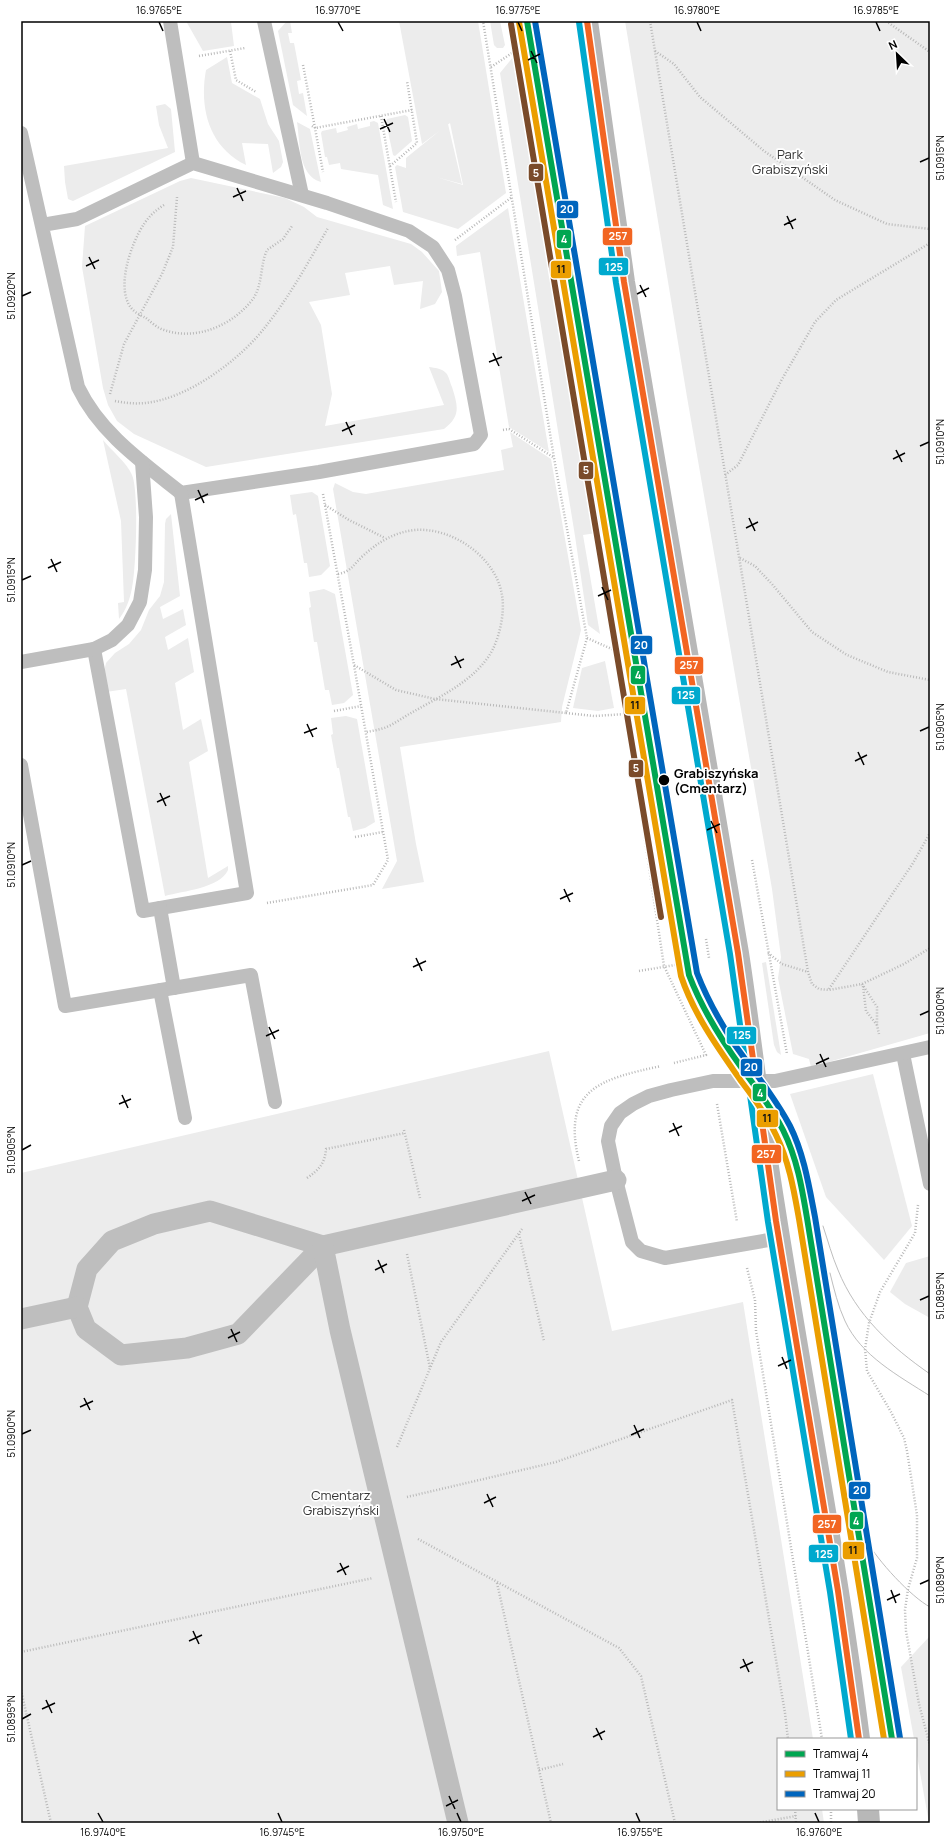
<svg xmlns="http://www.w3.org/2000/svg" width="951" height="1844" viewBox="0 0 951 1844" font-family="Manrope,sans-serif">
	<rect width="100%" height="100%" fill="#fff"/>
	<g fill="#ececec">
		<path d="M186,21H237L231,22L234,46L203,51Z"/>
		<path d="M287,21H290L292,33H288L290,43H294L301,80L297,81L299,94L303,93L307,116L293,105L278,31Z"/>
		<path d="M399,21H478L506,193L458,229L403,212L395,167L397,165L406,168V158L448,124L462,184L436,177L463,185L450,123L422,144Z"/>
		<path d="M490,21H500L505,45L503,48H497L494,45Z"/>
		<path d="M625,21H930V1033L811,1067L809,1059L793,1054L778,978L781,957L772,889L687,397Z"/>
		<path d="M520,55L526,56L603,532L583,535L600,634L588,625L575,536L500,73L513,57Z"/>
		<path d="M227,57L232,83L260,99L268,124L279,141L283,162L281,167L273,173L268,144L242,143L246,165C209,147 199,108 206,70Z"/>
		<path d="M165,104L171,109L175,152L73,201L68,199L65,182L64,166L168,148L159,125L156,106Z"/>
		<path d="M405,115L408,117L412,141L395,156L393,155L386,122L387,119Z"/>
		<path d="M374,121L378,123L393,209L383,205L378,175L341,169L340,163L329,165L327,157H325L321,133L322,131L336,128L337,133L348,130L347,127L357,124L358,129L370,126V122Z"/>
		<path d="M297,122L310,129L321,182C298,176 300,141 297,122Z"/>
		<path d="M191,178L285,198L304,207L317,217L411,244L422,252L439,271L442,292L435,304L420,309L423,281L394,285L390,266L345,273L350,295L309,302L321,325L332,394L325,426L444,405L429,367C435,368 441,368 446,373C449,376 450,383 452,387C458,406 461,416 444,429L206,467L134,434L117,421L108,405L103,388L82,267L85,226L180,181Z"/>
		<path d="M508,208L549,452L509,427L480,252L457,256L456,246Z"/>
		<path d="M510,432L551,459L581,630L562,707L561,722L400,747L416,844L424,882L382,889L397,861L333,489L335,483L353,492L366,494L504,470L501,450L513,447Z"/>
		<path d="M103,440C112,451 127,463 132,475C139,490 136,570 132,588C130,599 126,610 119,619L118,603L124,602L121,521Z"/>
		<path d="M312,492L318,496L330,566L321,575L309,577L307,563H304L296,514L293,515L290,495Z"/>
		<path d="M171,514L180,596L160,607L163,619L183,609L186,625L165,637L168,650L188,638L194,672L175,683L183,730L201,719L208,751L189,762L208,878L228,866V870C220,888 183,891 165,896L126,689L106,692L103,676L106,663L115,653L129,644L141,630L149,610L160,596L164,582L165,524L166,519Z"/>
		<path d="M324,589L335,594L353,695L344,703L332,705L329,690H325L317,642H314L309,608L311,607L309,592Z"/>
		<path d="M605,661L614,708L598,711L573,708L582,668Z"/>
		<path d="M346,716L357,719L375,822L365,828L353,831L350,817H348L339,768H337L331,735L333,734L331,718Z"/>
		<path d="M766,962L781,1055L777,1052L774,1045L762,963Z"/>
		<path d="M549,1051L612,1331L743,1302L813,1739H778V1809H822L824,1823H21V1173Z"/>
		<path d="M873,1074L912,1226L884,1260L826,1197L790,1094Z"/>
		<path d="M930,1256V1318L905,1304L890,1292L906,1263Z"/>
		<path d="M930,1636V1823H929L916,1750V1739H914L901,1667Z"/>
	</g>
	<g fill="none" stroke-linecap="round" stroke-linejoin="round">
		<g stroke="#b9b9b9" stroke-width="2.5" stroke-dasharray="1 2" stroke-linecap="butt">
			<path d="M650,21L808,972L812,984L819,989L829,990L862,984L904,964L930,948"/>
			<path d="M886,21L930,52"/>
			<path d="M230,51L236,80L256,92"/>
			<path d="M655,51L674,64L700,97L764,151L835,200L887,224L930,229"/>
			<path d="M199,56L245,48"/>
			<path d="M303,65L315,128L412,110"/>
			<path d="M491,67L518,49L513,21"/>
			<path d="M381,116L396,202"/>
			<path d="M312,126L315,128L323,172"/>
			<path d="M390,166L417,143L407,81"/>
			<path d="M164,205C156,210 149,216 144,224C131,243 114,291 133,310C136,313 142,316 146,318C151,322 157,328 164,330C196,341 232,326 253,299C263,284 260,265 267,250L283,239L292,226"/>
			<path d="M455,240L512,197"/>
			<path d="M110,394L124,344L162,274L173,247L177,197"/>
			<path d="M115,401C125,403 135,404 145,403C188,399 241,359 266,326C290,296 309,261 328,228"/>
			<path d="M503,430L509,429L553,457"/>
			<path d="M725,475L738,465L781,381L815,322L836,300L930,243"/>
			<path d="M323,494L354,665L396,690L435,699L566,713L587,638L554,458L483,21"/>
			<path d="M325,505L349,520L385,538"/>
			<path d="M740,558L755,566L772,584L812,632L847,655L888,672L930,680"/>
			<path d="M338,574C353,571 353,564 364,555C378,542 395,532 415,530C452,527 496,557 502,595C505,612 500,634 493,649C477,680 439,697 411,713C402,718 393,725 384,728C378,730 372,731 366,732"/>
			<path d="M587,638L614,650L626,714L664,966L706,1055L674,1063"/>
			<path d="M334,711L361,706"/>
			<path d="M566,713L594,716L626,714"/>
			<path d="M355,837L383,832"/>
			<path d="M752,860L787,1054"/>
			<path d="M267,903L373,885L388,860L354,665"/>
			<path d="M706,939L709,958"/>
			<path d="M768,953L782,964L808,972"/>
			<path d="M639,971L681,964"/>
			<path d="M862,984L877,1007V1025L879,1034"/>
			<path d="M863,986L866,1011L877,1025"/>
			<path d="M829,989L913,863L930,833"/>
			<path d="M717,1104L737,1222"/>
			<path d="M404,1130L420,1198"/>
			<path d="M579,1161C561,1088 602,1079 661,1066"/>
			<path d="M307,1178C319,1170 325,1163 326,1149L405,1133"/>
			<path d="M918,1205L915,1233L880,1292L869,1323L865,1349L867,1371L891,1412L904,1438L907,1451L917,1515V1558L908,1589L905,1610L906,1631L919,1704L930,1746"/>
			<path d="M519,1234L544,1341"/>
			<path d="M407,1254L430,1368"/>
			<path d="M747,1268L755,1300L756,1331L822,1739"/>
			<path d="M397,1447L441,1342L522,1229"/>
			<path d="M407,1497L556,1462L732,1400L785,1713L788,1739"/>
			<path d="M418,1539L619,1648L641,1676L675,1823"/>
			<path d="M497,1583L551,1823"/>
			<path d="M21,1652L373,1578"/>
			<path d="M21,1690L51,1823"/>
			<path d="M539,1770L563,1764"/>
			<path d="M795,1809L796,1823"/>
			<path d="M831,1809V1823"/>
			<path d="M757,1823L796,1816"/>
		</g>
		<g stroke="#bebebe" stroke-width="14">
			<path d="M170,21L193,163"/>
			<path d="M264,21L302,195"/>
			<path d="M21,133L78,387C100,433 142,462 181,493L319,472L474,444L481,435L455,296L448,270L433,247L409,231L327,203L193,163L77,219L42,225"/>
			<path d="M94,649L143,911L247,893L181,493"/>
			<path d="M21,662L94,649L112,640L128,625L140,602L145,570L146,517L142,462"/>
			<path d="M21,765L65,1006L251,975L275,1102"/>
			<path d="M160,908L174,988"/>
			<path d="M160,990L185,1118"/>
			<path d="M903,1054L930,1184"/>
			<path d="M780,1238L665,1258L641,1251L632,1242L616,1180L608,1141L611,1126L620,1113L633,1104L649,1096L671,1090L713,1081H775L930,1047"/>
		</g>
		<g stroke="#bebebe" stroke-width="21">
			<path d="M323,1246L238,1334L187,1348L121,1355L86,1329L77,1307L87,1269L112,1241L154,1224L210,1211L323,1246L616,1180"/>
			<path d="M323,1246L340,1330L458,1823"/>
			<path d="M21,1319L77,1307"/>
		</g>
		<g stroke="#b8b8b8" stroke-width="22">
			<path d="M587,21L624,282L738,953C748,1018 755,1083 765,1147C794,1345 834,1541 859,1739"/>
			<path d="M868,1809L869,1823"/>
		</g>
		<g stroke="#bebebe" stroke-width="1">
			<path d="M823,1226C828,1241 832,1256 838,1270C856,1315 891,1347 930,1374"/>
			<path d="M830,1273C834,1289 838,1306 845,1321C861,1356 899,1376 930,1396"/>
			<path d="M853,1497C857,1511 860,1527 867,1541C877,1560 911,1597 930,1607"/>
		</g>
		<g stroke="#fff" stroke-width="9">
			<path id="bus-1" d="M587,21L624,282L738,953L776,1221L838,1591L859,1739"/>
		</g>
		<g stroke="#fff" stroke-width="9">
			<path id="bus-2" d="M579,22L616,283L730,954L768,1222L830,1592L851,1739"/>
		</g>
		<use href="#bus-1" stroke="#f26522" stroke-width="6"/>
		<use href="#bus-2" stroke="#00a9ce" stroke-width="6"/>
		<g stroke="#fff" stroke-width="9">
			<path id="tram-1" d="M527,21L689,975C702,1009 720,1038 741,1067C756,1088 772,1108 783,1130C797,1158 802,1188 807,1218L892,1739"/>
		</g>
		<g stroke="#fff" stroke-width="9">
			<path id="tram-2" d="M519,22L681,976C694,1015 718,1048 741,1081C754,1098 767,1116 776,1135C789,1161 794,1191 799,1219L884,1739"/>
		</g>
		<g stroke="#fff" stroke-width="9">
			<path id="tram-3" d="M535,21L697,973C707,999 720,1022 735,1045C754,1072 775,1097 790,1126C804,1154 809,1186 815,1217L900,1738"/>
		</g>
		<g stroke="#fff" stroke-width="9">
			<path id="tram-4" d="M511,24L661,917"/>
		</g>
		<use href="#tram-1" stroke="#00a651" stroke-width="6"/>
		<use href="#tram-2" stroke="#eb9e00" stroke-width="6"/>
		<use href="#tram-3" stroke="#0065bd" stroke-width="6"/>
		<use href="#tram-4" stroke="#7a4b2a" stroke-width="6"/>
	</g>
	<path fill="none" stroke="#000" stroke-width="1.5" d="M159,22L163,31M338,22L343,31M518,22L522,31M697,22L701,31M876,22L880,31M531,51L537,63M528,60L540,54M384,119L390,132M380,129L393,123M920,162L929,158M237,188L243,201M233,197L246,191M787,216L793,229M784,225L796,219M89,257L95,269M86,266L99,260M640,285L646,297M637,294L649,288M22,296L31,292M493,353L499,366M489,362L502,357M346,422L352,435M342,431L355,425M920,446L929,442M896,450L902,462M893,459L905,453M198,490L204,503M195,500L208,494M749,518L755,531M746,528L758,522M51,559L57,572M48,568L61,562M22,580L31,576M602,587L608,600M598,596L611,590M455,656L461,668M451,665L464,659M307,724L313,737M920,731L929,727M304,733L317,728M858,752L864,765M855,761L867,755M160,793L166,806M157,802L170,796M711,821L717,833M707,830L720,824M22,865L31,861M564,889L570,902M560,899L573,893M416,958L422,971M413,967L426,961M920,1015L929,1011M269,1027L275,1039M266,1036L279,1030M820,1054L826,1067M816,1064L829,1058M122,1095L128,1108M119,1104L131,1099M673,1123L679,1136M669,1132L682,1126M22,1150L31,1145M525,1192L531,1204M522,1201L535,1195M378,1260L384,1273M375,1270L387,1264M920,1300L929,1296M231,1329L237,1342M228,1338L240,1332M782,1357L787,1369M778,1366L791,1360M84,1398L90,1410M80,1407L93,1401M634,1425L640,1438M22,1434L31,1430M631,1435L644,1429M487,1494L493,1507M484,1503L496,1497M340,1563L346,1575M337,1572L349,1566M920,1584L929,1580M891,1590L896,1603M887,1600L900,1594M193,1631L199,1644M189,1641L202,1635M743,1659L749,1672M740,1668L753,1662M46,1700L52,1713M42,1709L55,1703M22,1719L31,1714M596,1728L602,1740M593,1737L605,1731M449,1796L455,1809M446,1806L458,1800M98,1813L103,1822M278,1813L282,1822M457,1813L461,1822M636,1813L640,1822M815,1813L819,1822"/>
	<circle fill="#000" stroke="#fff" stroke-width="1.5" cx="664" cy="780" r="6"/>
	<g text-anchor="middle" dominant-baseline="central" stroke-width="3.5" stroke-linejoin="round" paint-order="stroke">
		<g font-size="13" fill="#333" stroke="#fff">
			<text x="790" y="154">Park<tspan x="790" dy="15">Grabiszyński</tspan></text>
			<text x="341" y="1495">Cmentarz<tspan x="341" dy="15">Grabiszyński</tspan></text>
		</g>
		<g font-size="13" font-weight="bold" fill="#000" stroke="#fff" text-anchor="start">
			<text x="674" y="773">Grabiszyńska<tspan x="674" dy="15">(Cmentarz)</tspan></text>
		</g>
	</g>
	<g stroke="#fff" stroke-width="1.5">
		<rect x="528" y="163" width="16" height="19" rx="4" fill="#7a4b2a"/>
		<rect x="556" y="200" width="23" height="19" rx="4" fill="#0065bd"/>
		<rect x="602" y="227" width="31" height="19" rx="4" fill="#f26522"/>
		<rect x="556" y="229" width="16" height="20" rx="4" fill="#00a651"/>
		<rect x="598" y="257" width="31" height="19" rx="4" fill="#00a9ce"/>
		<rect x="550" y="260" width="22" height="19" rx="4" fill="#eb9e00"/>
		<rect x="578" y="461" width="16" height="19" rx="4" fill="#7a4b2a"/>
		<rect x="630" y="635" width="23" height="20" rx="4" fill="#0065bd"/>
		<rect x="674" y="656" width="30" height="19" rx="4" fill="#f26522"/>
		<rect x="630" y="665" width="16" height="20" rx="4" fill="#00a651"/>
		<rect x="671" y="686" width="30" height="19" rx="4" fill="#00a9ce"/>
		<rect x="624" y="696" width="22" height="19" rx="4" fill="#eb9e00"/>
		<rect x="628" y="759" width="16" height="19" rx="4" fill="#7a4b2a"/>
		<rect x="726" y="1026" width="31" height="19" rx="4" fill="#00a9ce"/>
		<rect x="740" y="1058" width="23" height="19" rx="4" fill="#0065bd"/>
		<rect x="752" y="1083" width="15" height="19" rx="4" fill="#00a651"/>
		<rect x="756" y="1109" width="23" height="19" rx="4" fill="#eb9e00"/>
		<rect x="751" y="1144" width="31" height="20" rx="4" fill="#f26522"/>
		<rect x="848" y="1481" width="23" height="19" rx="4" fill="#0065bd"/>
		<rect x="849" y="1511" width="15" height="19" rx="4" fill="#00a651"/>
		<rect x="812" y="1514" width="30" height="20" rx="4" fill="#f26522"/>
		<rect x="842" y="1541" width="23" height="19" rx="4" fill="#eb9e00"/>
		<rect x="808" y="1544" width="31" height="19" rx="4" fill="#00a9ce"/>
	</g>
	<g font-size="11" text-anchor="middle" font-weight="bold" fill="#fff">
		<text x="536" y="177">5</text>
		<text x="567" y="213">20</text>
		<text x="618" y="240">257</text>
		<text x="564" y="243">4</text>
		<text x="614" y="271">125</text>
		<text x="586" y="474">5</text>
		<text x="641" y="649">20</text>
		<text x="689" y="669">257</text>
		<text x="638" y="679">4</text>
		<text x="686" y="699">125</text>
		<text x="636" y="772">5</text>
		<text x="742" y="1039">125</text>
		<text x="751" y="1071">20</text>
		<text x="760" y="1097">4</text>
		<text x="766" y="1158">257</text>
		<text x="860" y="1494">20</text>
		<text x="856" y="1525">4</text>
		<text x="827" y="1528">257</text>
		<text x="824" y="1558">125</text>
	</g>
	<g font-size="11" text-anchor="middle" font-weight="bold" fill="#111">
		<text x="561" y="273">11</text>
		<text x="635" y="709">11</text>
		<text x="767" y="1122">11</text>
		<text x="853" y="1554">11</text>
	</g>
	<rect width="951" height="1844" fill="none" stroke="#ffffff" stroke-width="44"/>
	<rect x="777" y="1738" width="140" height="72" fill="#ffffff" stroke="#999999"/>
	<rect x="785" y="1751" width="20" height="6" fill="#00a651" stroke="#999999"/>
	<text x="813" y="1758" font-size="12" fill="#000000">Tramwaj 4</text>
	<rect x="785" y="1771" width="20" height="6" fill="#eb9e00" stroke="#999999"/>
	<text x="813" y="1778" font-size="12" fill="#000000">Tramwaj 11</text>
	<rect x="785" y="1791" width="20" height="6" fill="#0065bd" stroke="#999999"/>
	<text x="813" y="1798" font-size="12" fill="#000000">Tramwaj 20</text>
	<g transform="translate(897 54) rotate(335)" stroke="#ffffff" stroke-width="3" paint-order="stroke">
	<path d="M0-3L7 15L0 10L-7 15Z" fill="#000000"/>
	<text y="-6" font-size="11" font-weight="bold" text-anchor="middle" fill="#000000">N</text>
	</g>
	<rect x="22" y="22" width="907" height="1800" fill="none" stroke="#000" stroke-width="1.5"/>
	<g font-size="10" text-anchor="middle" fill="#000">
		<text x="159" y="14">16.9765°E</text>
		<text x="338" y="14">16.9770°E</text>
		<text x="518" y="14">16.9775°E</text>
		<text x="697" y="14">16.9780°E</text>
		<text x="876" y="14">16.9785°E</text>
		<text transform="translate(940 158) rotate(-90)" y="4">51.0915°N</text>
		<text transform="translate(11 296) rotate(-90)" y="4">51.0920°N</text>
		<text transform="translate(940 442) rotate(-90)" y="4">51.0910°N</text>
		<text transform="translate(11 580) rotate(-90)" y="4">51.0915°N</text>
		<text transform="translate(940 727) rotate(-90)" y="4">51.0905°N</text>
		<text transform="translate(11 865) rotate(-90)" y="4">51.0910°N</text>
		<text transform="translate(940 1011) rotate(-90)" y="4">51.0900°N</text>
		<text transform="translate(11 1150) rotate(-90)" y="4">51.0905°N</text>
		<text transform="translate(940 1296) rotate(-90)" y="4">51.0895°N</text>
		<text transform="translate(11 1434) rotate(-90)" y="4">51.0900°N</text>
		<text transform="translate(940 1580) rotate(-90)" y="4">51.0890°N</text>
		<text transform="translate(11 1719) rotate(-90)" y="4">51.0895°N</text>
		<text x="103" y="1836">16.9740°E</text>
		<text x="282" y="1836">16.9745°E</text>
		<text x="461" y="1836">16.9750°E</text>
		<text x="640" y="1836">16.9755°E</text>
		<text x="819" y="1836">16.9760°E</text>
	</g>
</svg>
